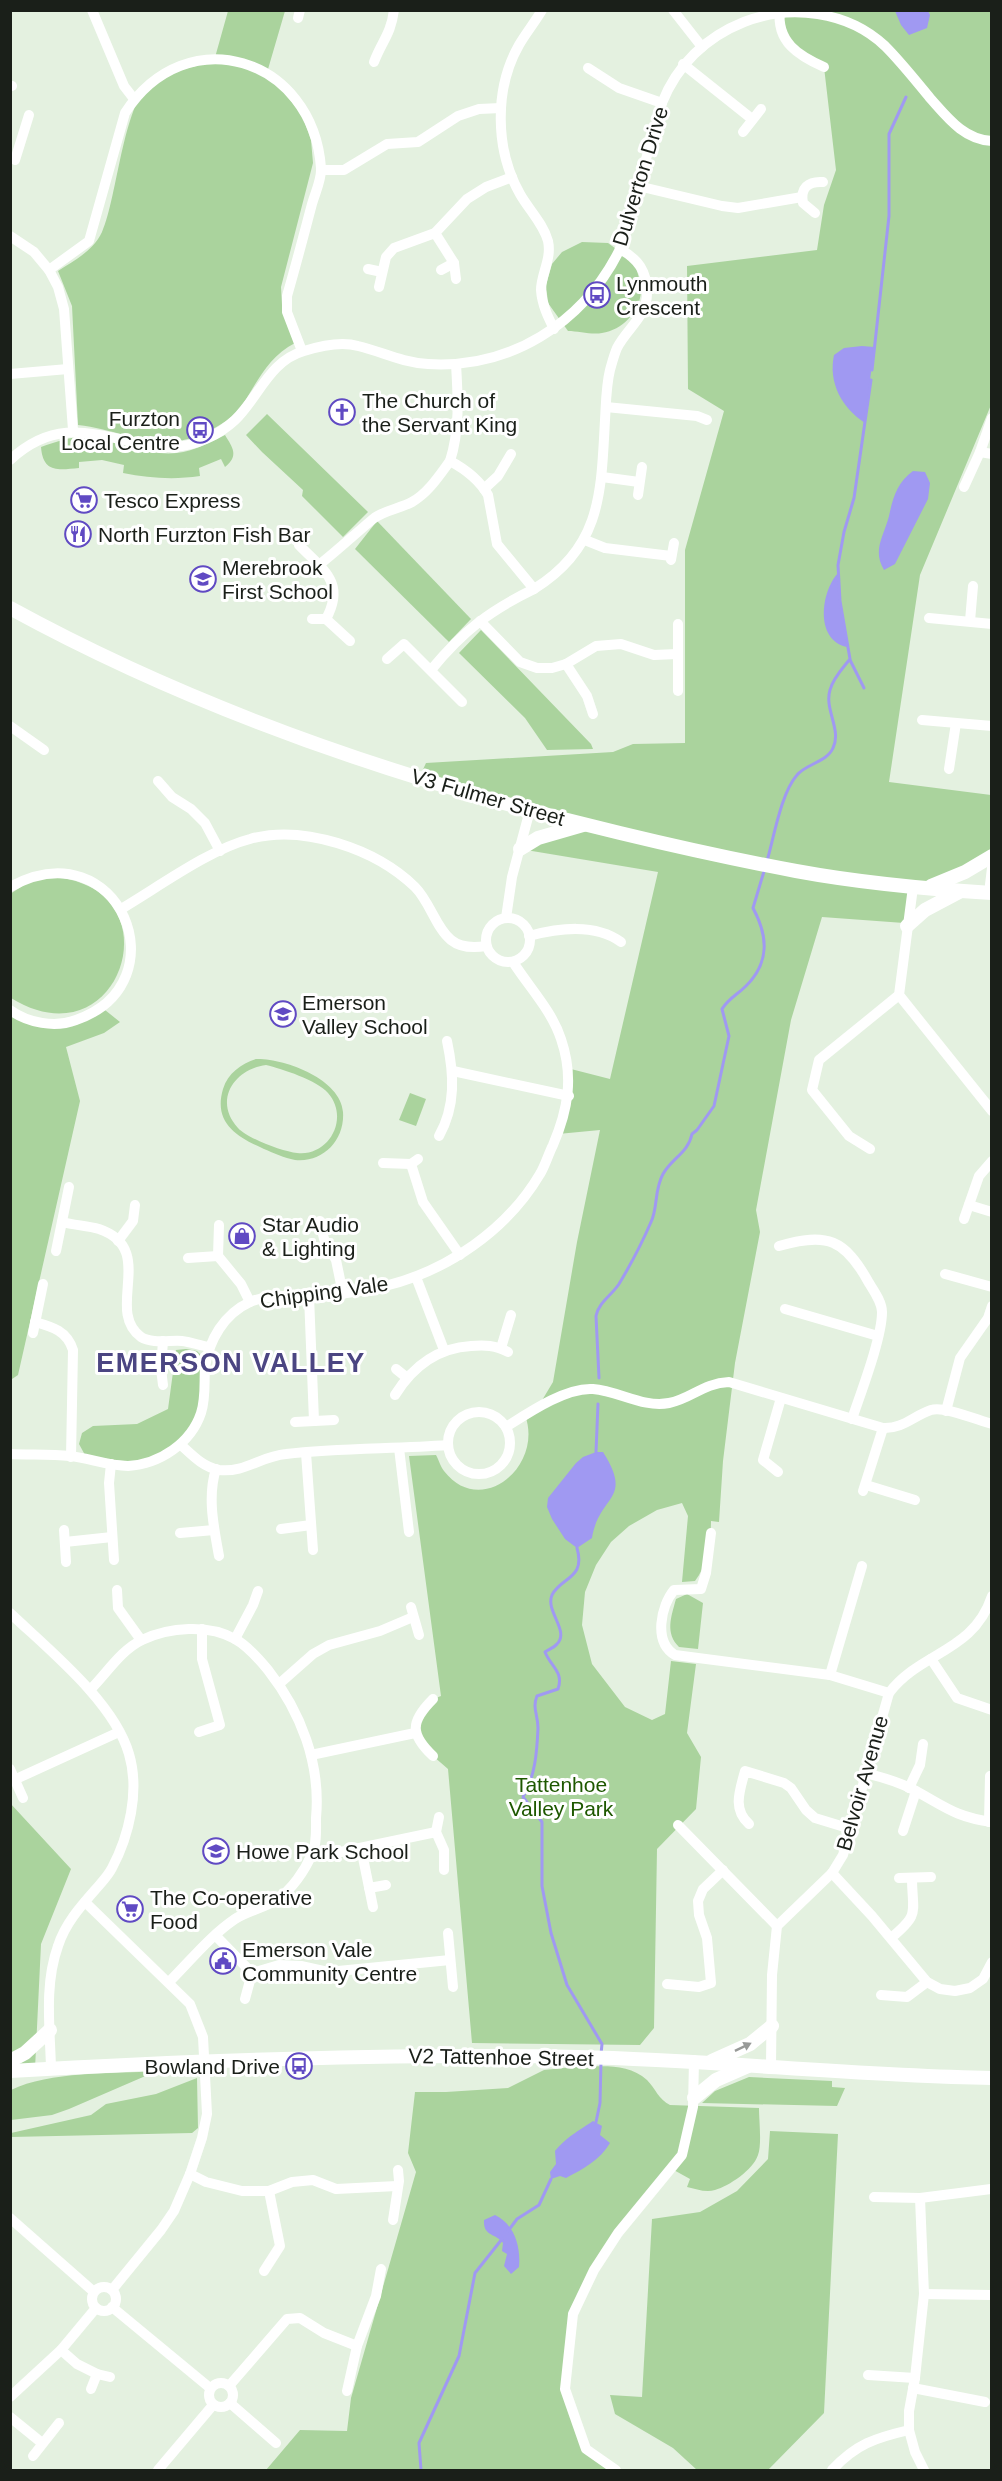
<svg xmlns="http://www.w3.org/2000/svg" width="1002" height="2481" viewBox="0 0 1002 2481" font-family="Helvetica,sans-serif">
	<rect width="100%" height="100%" fill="#e4f1e0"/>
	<g fill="#aad39d" fill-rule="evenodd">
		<path d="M228,11H285L266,76L281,88L302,115L311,140L313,163L281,287L282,305L295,343C270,356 259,378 245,401C236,415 226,422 211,430C162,456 128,431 78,425L72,306L58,271C75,260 93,251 102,232C118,197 123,96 156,78C173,70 196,67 214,61Z"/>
		<path d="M780,11H991V405L920,575L889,782L991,795V856L913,887L904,923L822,917L791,1020L756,1210L760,1232L735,1363L723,1461L719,1522L711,1521C711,1541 707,1566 695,1581L682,1582L688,1516L682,1503L657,1510L629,1526L611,1542L596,1565L585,1592L582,1625L592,1664L625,1707L652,1720L665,1714L671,1661L696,1664L687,1733L701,1757L696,1809L657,1849L654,2028L640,2045L472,2043L448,1769L433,1756L415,1733L433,1699L441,1696L409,1456L436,1455C439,1460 440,1466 444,1471C481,1519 544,1466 525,1415L538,1407L553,1382L577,1242L600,1130L558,1134L567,1068L610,1079L658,872L520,849L584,825L419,778L426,763L613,752L633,744L685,743V550L724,411L688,389L687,266L817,250L824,205L836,170L824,67L792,49Z"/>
		<path d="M582,242L608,243L635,263C637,272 641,282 641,291C640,312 622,330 602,333C592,335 578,331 568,331L548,303L546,285L552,264L562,252Z"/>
		<path d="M267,414L368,512L343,537L302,496L303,490L262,452L246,435Z"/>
		<path d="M225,435C233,448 239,456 225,467L221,459L199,468L200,476C173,480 149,478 123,473L124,465L102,460L79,462V468C58,470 43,473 41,447C60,440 79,434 99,438C125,444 150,456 177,453C194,451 209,443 225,435Z"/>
		<path d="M377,521L471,619L449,642L355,549Z"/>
		<path d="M481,630L591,744L593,749L547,750L525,718L459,653Z"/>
		<path d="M49,877C179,882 123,1067 11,998L10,894L29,882Z"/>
		<path d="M105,1010L120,1022L104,1033L66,1047L80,1101L18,1375L12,1379L11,1390V1017L81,1023Z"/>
		<path d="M256,1059C284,1058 341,1079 343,1112C345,1140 323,1163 295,1160C284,1158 274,1153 264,1149C237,1137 213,1123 223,1089C228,1073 241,1064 256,1059ZM266,1065C282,1069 317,1080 328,1093C350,1118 329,1157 297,1153C283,1152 247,1138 238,1128C213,1101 234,1069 266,1065Z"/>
		<path d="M410,1093L426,1099L416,1126L399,1120Z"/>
		<path d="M186,1349L197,1351L202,1356C202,1371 203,1388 200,1403C194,1432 166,1459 135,1461C119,1462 101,1458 85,1455L79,1444L82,1433L93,1426L137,1424L168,1409L176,1350Z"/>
		<path d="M687,1594L703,1603L698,1649L679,1647C665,1633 671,1617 676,1599Z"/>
		<path d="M10,1803L71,1869L41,1944L35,2069H11Z"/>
		<path d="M573,2067C599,2067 627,2062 647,2080C655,2088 659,2100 670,2105L759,2108C759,2120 762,2145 758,2155C753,2170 729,2186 715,2190C706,2193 696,2189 687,2187L690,2179L672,2169L618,2233L573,2314L565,2389L586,2449L616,2470H266L300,2430L347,2431L351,2398L416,2172L408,2153L415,2092H446L508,2088L544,2070Z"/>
		<path d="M157,2071L69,2109L52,2115L11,2120V2090C50,2071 112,2074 157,2071Z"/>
		<path d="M749,2077L832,2081V2087L845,2088L837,2106L702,2103L715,2091Z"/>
		<path d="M197,2078L198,2128L192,2133L11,2137V2133L91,2115L106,2104L156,2094Z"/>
		<path d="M770,2131L838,2134L824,2413L768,2470H697L673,2448L615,2414L610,2395L642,2397L652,2219L700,2212L737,2191L768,2159Z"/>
	</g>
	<g fill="#a099f2">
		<path d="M895,11H928L930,15L927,28L909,35L901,25Z"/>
		<path d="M862,346L874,347L865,423C842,408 828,383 834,355L844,348Z"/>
		<path d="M913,471L925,472L930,483L928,499L895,564L884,570C872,550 884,536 889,516C893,497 897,483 913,471Z"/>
		<path d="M839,572L840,601L847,647C814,640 821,590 839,572Z"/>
		<path d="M596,1452H603C634,1501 599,1494 592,1538L577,1548L565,1539L552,1519L547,1507L548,1498L576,1463L583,1457Z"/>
		<path d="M593,2121L602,2126L600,2135L610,2143C600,2160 583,2169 566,2178L560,2176L551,2179L550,2172L556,2164L555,2151C568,2136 577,2132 593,2121Z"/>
		<path d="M495,2215C514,2224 521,2246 519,2267L511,2274L504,2266L507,2254L502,2251L503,2243C496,2233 483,2237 484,2220Z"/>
	</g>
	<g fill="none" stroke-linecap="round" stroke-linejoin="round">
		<g stroke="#a099f2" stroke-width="3">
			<path d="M872,370L889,216V134L906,97"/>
			<path d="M850,660L864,688"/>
			<path d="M767,861C774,837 781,793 797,775C806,764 827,762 833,748C842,730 824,709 830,690C833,678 843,668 850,659L840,601L838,565L844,532L854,498L871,380"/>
			<path d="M599,1378L596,1316C599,1302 611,1296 619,1284C631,1264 642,1243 651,1222C658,1208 654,1190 663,1174C672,1158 688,1153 692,1134L697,1130L714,1106L729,1036L722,1009C729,998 737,995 746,986C770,962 768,936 753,908L765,868"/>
			<path d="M596,1452L598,1404"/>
			<path d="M577,1548C586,1579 561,1577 552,1595C545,1611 570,1631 557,1644C554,1648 549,1649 545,1652C551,1667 564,1672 558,1689L537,1696C532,1708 538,1715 538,1728C537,1752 535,1777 523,1797L542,1822V1886L551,1933L567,1985L602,2044L601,2054"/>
			<path d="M596,2122L600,2103L601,2061"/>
			<path d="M508,2231L517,2219L539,2205L551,2179"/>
			<path d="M421,2470L419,2443L459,2356L475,2273L502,2239"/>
		</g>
		<g stroke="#fff" stroke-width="10">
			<path d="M92,10L124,86L134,99"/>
			<path d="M542,10C535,22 526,33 519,45C494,89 495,150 520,194C529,210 543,223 548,241C552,259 541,274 541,290C542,305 548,317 554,329"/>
			<path d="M673,10L702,47"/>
			<path d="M780,10C776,42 799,56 824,67"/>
			<path d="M298,18L300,10"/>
			<path d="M374,62C382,41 391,34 394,10"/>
			<path d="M683,64L752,119"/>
			<path d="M588,68L619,88L662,103"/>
			<path d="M10,86H12"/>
			<path d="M743,132L761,109"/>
			<path d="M15,160L29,115"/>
			<path d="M321,170H344L387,144L418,142L458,116L479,109L501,108"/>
			<path d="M638,186L722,206L738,208L802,197"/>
			<path d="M815,213L803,203C800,188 808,181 823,182"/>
			<path d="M435,233L454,263L456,279"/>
			<path d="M10,236L34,252L49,270L58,287L64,309L73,430"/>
			<path d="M368,269L382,272"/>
			<path d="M49,270L89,241L125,113C186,18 313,57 321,168C322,179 315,193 312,204C304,234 296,265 287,296V312L302,351"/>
			<path d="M441,270L454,263"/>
			<path d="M379,287L386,257L394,248L435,233L467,199L486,187L512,177"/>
			<path d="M456,364C458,397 460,430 450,461C465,469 480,481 488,495L497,544L534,589C602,547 601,492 605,420C606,404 606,386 610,370C612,363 614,355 617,348C627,328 647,317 647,293C647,271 638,259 620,249"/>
			<path d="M10,374L68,369"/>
			<path d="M606,407L697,416L707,420"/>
			<path d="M980,452L992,454"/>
			<path d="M10,460C51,422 84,431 133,442C146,445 160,448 174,447C195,446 219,435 235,420C259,397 269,361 304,351C320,346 341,341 358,346C383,352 400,362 428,364C510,369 582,324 619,251C625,238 628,222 632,208C642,173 652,138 662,103C677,65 706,37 744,22C790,4 848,11 885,46C901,62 916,81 930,98C947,117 964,140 992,141"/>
			<path d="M602,477L639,482"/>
			<path d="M964,487L980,452L992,418"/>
			<path d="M484,489L498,476L511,454"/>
			<path d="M638,495L642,467"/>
			<path d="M585,540L605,548L671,556"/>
			<path d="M299,545C323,570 346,582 326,619"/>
			<path d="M671,560L674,543"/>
			<path d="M319,565C338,550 355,534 373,519C384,510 399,509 412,502C428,493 439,476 450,461"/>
			<path d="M929,618L992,624"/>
			<path d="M312,619H326L350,641"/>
			<path d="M480,621L520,662L537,668H552L566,664L596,646L621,644L654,655L677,654"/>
			<path d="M970,621L973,586"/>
			<path d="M387,659L404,644L462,702"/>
			<path d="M566,664L587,696L593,714"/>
			<path d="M431,670C463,631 489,611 534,589"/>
			<path d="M678,691V624"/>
			<path d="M922,720L992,726"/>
			<path d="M10,726L44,750"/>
			<path d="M949,769L956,723"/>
			<path d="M158,781L172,797L191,809L205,823L220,851"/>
			<path d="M10,887C119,827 183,983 76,1020C55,1028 28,1023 10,1010"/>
			<path d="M913,887L899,995L992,1111"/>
			<path d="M989,893L992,868"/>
			<path d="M121,909C157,888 210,849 250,839C303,824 376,849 415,887C430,902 436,928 451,940C461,948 474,948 486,946"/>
			<circle cx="508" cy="940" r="22"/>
			<path d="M506,918L512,877L530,810"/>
			<path d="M529,936C559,928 595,923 621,942"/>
			<path d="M453,1071L569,1096"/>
			<path d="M439,1136C456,1106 454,1074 447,1041"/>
			<path d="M870,1149L849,1136L812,1090L819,1060L899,995"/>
			<path d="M383,1163L411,1164L418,1159"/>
			<path d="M411,1164L423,1202L460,1255"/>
			<path d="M969,1205L992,1212"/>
			<path d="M964,1219L979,1176L992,1161"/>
			<path d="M320,1221L324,1239L336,1260L343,1294"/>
			<path d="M62,1222C74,1225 88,1226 99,1229C158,1249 104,1310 141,1337C152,1344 170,1340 182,1341C191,1342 201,1346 210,1347"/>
			<path d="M118,1241L133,1221L135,1205"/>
			<path d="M779,1246C827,1232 845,1239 869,1283C874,1291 882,1302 882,1312C882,1338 861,1392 852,1419"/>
			<path d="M56,1251L69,1187"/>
			<path d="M218,1256L219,1225"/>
			<path d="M188,1258L218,1256L241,1284L250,1302"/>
			<path d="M945,1274L992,1287"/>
			<path d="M416,1277L444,1350"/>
			<path d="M309,1296L314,1421"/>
			<path d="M785,1309L878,1336"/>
			<path d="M35,1322C53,1327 67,1331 73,1350L71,1457"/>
			<path d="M33,1333L43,1284"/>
			<path d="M501,1348L511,1315"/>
			<path d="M396,1369L406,1377"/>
			<path d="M163,1385L161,1369L163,1341"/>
			<path d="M395,1395C413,1366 437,1348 471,1346C484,1345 496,1345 508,1352"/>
			<path d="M946,1411L960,1358L988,1318L992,1306"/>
			<circle cx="479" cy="1443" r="31"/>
			<path d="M295,1422L334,1420"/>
			<path d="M506,1427C528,1413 566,1387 593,1389C619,1391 643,1408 669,1403C691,1399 703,1383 729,1382L883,1428C903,1429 913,1416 931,1410C945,1406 977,1420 992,1424"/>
			<path d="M181,1445C192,1455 203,1467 219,1470C245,1473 261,1456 286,1454C339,1448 394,1449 448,1445"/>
			<path d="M399,1448L409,1532"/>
			<path d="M306,1453L313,1550"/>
			<path d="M10,1454C30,1455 50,1454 70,1456C89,1458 108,1466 128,1466C160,1464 191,1443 201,1413C206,1398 204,1382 205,1367C209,1340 224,1314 250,1302C268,1294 288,1297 308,1296C333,1296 360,1292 385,1286C447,1271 507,1230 540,1174C545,1166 548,1155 553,1145C568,1110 574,1077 561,1039C552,1011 529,987 513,962"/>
			<path d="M111,1464L109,1483L114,1560"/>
			<path d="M216,1469C207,1497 214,1528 219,1556"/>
			<path d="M778,1472L763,1460L781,1398"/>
			<path d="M866,1485L915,1500"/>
			<path d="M863,1491L883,1428"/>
			<path d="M281,1529L311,1525"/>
			<path d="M64,1530L66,1562"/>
			<path d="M180,1533L214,1530"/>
			<path d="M711,1533L706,1573L701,1589L674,1590C661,1606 653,1642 675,1655L830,1675L889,1693"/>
			<path d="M65,1542L112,1537"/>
			<path d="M117,1590L118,1608L141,1640"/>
			<path d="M411,1607L419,1635"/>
			<path d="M10,1613C49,1650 114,1702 129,1754C140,1791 129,1836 112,1868C108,1876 101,1883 95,1890C80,1907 65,1924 58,1946C44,1985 50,2028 51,2068"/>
			<path d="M235,1639L253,1605L258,1591"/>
			<path d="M931,1659L957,1698L992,1710"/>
			<path d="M830,1675L862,1566"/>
			<path d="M279,1684L313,1654L329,1645L380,1631L413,1617"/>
			<path d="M90,1690C107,1673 121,1650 142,1640C169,1627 209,1624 235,1639C248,1646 259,1659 268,1670C301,1712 321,1764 316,1818C316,1829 317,1844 312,1854C305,1870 292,1890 276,1900C264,1908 247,1911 235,1919C210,1936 190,1961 169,1982"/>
			<path d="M199,1732L220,1725L202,1659V1629"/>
			<path d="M311,1755L415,1733"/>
			<path d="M433,1756C410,1734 410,1722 433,1699"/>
			<path d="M10,1769L23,1798"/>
			<path d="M865,1773C882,1777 899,1782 914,1790C944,1806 955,1817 992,1822"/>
			<path d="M16,1779L119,1732"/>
			<path d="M909,1788L920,1765L923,1744"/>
			<path d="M439,1817L436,1832L444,1850V1870"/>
			<path d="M989,1822L990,1776"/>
			<path d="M749,1824C732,1809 740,1790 745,1771L784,1783L791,1788L806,1810L815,1818L851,1829"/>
			<path d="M678,1825L777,1926"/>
			<path d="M903,1831L916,1791"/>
			<path d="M361,1848L373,1907"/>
			<path d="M314,1851L331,1854L436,1832"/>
			<path d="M832,1873L872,1916L927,1982L940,1989L955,1991L970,1988L983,1979L992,1962"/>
			<path d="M899,1878L931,1877"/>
			<path d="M369,1888L386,1885"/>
			<path d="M85,1902L190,2004L203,2037L207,2114L202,2138L190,2174L174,2211L161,2230L112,2290"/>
			<path d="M448,1933L453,1987"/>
			<path d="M216,1936L252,1973L279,1965L301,1966L328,1972L450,1960"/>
			<path d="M891,1938C921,1913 912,1913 912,1878"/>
			<path d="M667,1984L699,1987L711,1983L707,1938L699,1915L698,1901L703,1889L723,1870"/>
			<path d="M881,1995L907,1997L927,1982"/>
			<path d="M245,1999L252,1973"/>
			<path d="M771,2066L772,1975L777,1926L832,1873L843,1855L889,1693C921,1651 973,1653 992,1596"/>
			<path d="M190,2174L206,2182L242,2191H269L292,2182L313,2180L336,2189L397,2186"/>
			<path d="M874,2197L920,2198"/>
			<path d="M10,2218L94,2292"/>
			<path d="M393,2220L399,2181L398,2170"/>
			<path d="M264,2271L280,2246L269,2191"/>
			<circle cx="104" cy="2299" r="12"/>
			<path d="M924,2294L992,2295"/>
			<path d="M112,2307L210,2388"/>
			<path d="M61,2350L77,2364L97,2374L91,2389"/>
			<path d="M97,2374L110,2377"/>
			<path d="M868,2375L915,2378"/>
			<circle cx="221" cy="2395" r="12"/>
			<path d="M229,2386L287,2319L300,2318L324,2333L357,2346"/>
			<path d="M913,2388L985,2402"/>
			<path d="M347,2391L357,2346L376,2296L381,2269"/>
			<path d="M10,2397L61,2350L96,2308"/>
			<path d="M230,2403L276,2443"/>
			<path d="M10,2417L42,2443"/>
			<path d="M33,2456L59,2423"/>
			<path d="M158,2470L213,2405"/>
			<path d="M616,2470L586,2449L565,2389L573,2314L594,2270L618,2233L682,2155L693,2107L694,2060"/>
			<path d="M832,2470C856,2444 875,2438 909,2430"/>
			<path d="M924,2470L915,2452L909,2430V2411L915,2378L924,2294L920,2198L991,2189"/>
		</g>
		<g stroke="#fff" stroke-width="14">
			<path d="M10,608C200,712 410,783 620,833C678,847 737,860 796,871C861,883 926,889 992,893"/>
			<path d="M520,849L538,838L583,825"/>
			<path d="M931,886L965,872L992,856"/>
			<path d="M907,926L925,910L959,892"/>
			<path d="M10,2061L25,2053L50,2030"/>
			<path d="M712,2061L750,2044L772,2026"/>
			<path d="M10,2071C200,2060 388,2053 578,2057C716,2060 853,2076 992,2078"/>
			<path d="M694,2098L716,2080L748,2066"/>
		</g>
	</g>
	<defs><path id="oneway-solid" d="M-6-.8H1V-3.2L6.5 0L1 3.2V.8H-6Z" transform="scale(1.5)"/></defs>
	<use fill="#989a98" href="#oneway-solid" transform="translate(743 2047) rotate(-26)"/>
	<defs>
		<g id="bus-ring" transform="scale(1.35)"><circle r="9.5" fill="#fff" stroke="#604ac3" stroke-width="1.5"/><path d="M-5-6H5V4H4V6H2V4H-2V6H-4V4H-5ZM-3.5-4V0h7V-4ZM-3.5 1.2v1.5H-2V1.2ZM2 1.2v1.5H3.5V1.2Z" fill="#604ac3"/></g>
		<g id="church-ring" transform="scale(1.35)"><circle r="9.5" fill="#fff" stroke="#604ac3" stroke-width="1.5"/><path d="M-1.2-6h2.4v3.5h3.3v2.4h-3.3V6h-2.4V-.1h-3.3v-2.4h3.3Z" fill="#604ac3"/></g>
		<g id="supermarket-ring" transform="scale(1.35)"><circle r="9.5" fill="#fff" stroke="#604ac3" stroke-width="1.5"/><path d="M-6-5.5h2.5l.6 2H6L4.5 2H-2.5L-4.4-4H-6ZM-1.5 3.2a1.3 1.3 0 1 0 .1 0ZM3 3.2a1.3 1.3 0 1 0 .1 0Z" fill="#604ac3"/></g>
		<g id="restaurant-ring" transform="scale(1.35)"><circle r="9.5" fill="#fff" stroke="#604ac3" stroke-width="1.5"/><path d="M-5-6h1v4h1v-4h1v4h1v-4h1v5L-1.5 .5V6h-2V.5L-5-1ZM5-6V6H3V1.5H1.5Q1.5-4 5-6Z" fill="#604ac3"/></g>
		<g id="school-ring" transform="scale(1.35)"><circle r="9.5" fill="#fff" stroke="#604ac3" stroke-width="1.5"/><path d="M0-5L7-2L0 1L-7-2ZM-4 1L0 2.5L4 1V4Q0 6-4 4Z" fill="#604ac3"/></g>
		<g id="shop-ring" transform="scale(1.35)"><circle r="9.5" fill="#fff" stroke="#604ac3" stroke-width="1.5"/><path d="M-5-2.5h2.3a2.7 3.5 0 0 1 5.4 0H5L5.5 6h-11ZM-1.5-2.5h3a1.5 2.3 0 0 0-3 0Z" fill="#604ac3"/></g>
		<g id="civic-ring" transform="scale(1.35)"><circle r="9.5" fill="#fff" stroke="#604ac3" stroke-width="1.5"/><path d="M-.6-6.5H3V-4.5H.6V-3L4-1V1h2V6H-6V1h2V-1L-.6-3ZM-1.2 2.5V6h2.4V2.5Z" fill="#604ac3"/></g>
	</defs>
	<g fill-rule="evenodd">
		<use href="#bus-ring" x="597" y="295"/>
		<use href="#church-ring" x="342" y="412"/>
		<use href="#bus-ring" x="200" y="430"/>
		<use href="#supermarket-ring" x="84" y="500"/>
		<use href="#restaurant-ring" x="78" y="534"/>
		<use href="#school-ring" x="203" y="579"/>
		<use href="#school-ring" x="283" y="1014"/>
		<use href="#shop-ring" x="242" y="1236"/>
		<use href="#school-ring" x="216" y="1851"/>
		<use href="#supermarket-ring" x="130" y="1909"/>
		<use href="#civic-ring" x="223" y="1961"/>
		<use href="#bus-ring" x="299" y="2066"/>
	</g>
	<g text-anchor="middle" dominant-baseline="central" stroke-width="6" stroke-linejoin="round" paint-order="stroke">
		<g font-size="21" fill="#1a1f19" stroke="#fff">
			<text transform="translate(640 176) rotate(-73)">Dulverton Drive</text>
			<text transform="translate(488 797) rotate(16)">V3 Fulmer Street</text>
			<text transform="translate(324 1292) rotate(-8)">Chipping Vale</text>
			<text transform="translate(862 1783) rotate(-74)">Belvoir Avenue</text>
			<text transform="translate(501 2057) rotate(1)">V2 Tattenhoe Street</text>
		</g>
		<g font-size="21" fill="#1a1f19" stroke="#fff" text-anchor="start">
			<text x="616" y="283">Lynmouth<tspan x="616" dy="24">Crescent</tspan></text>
			<text x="362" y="400">The Church of<tspan x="362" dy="24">the Servant King</tspan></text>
			<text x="180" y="418" text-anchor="end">Furzton<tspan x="180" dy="24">Local Centre</tspan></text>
			<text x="104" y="500">Tesco Express</text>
			<text x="98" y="534">North Furzton Fish Bar</text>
			<text x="222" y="567">Merebrook<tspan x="222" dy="24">First School</tspan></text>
			<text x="302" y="1002">Emerson<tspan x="302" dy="24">Valley School</tspan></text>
			<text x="262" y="1224">Star Audio<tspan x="262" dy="24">&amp; Lighting</tspan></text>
			<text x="236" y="1851">Howe Park School</text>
			<text x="150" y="1897">The Co-operative<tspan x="150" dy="24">Food</tspan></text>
			<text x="242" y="1949">Emerson Vale<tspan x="242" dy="24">Community Centre</tspan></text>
			<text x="280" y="2066" text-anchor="end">Bowland Drive</text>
		</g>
		<g font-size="21" fill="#1e5800" stroke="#fff">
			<text x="561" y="1784">Tattenhoe<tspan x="561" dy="24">Valley Park</tspan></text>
		</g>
		<g font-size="27" font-weight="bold" letter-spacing="1.5" fill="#4b4582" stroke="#fff">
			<text x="231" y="1363">EMERSON VALLEY</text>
		</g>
	</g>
	<rect width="1002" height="2481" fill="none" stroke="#1a1f19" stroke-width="24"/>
</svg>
